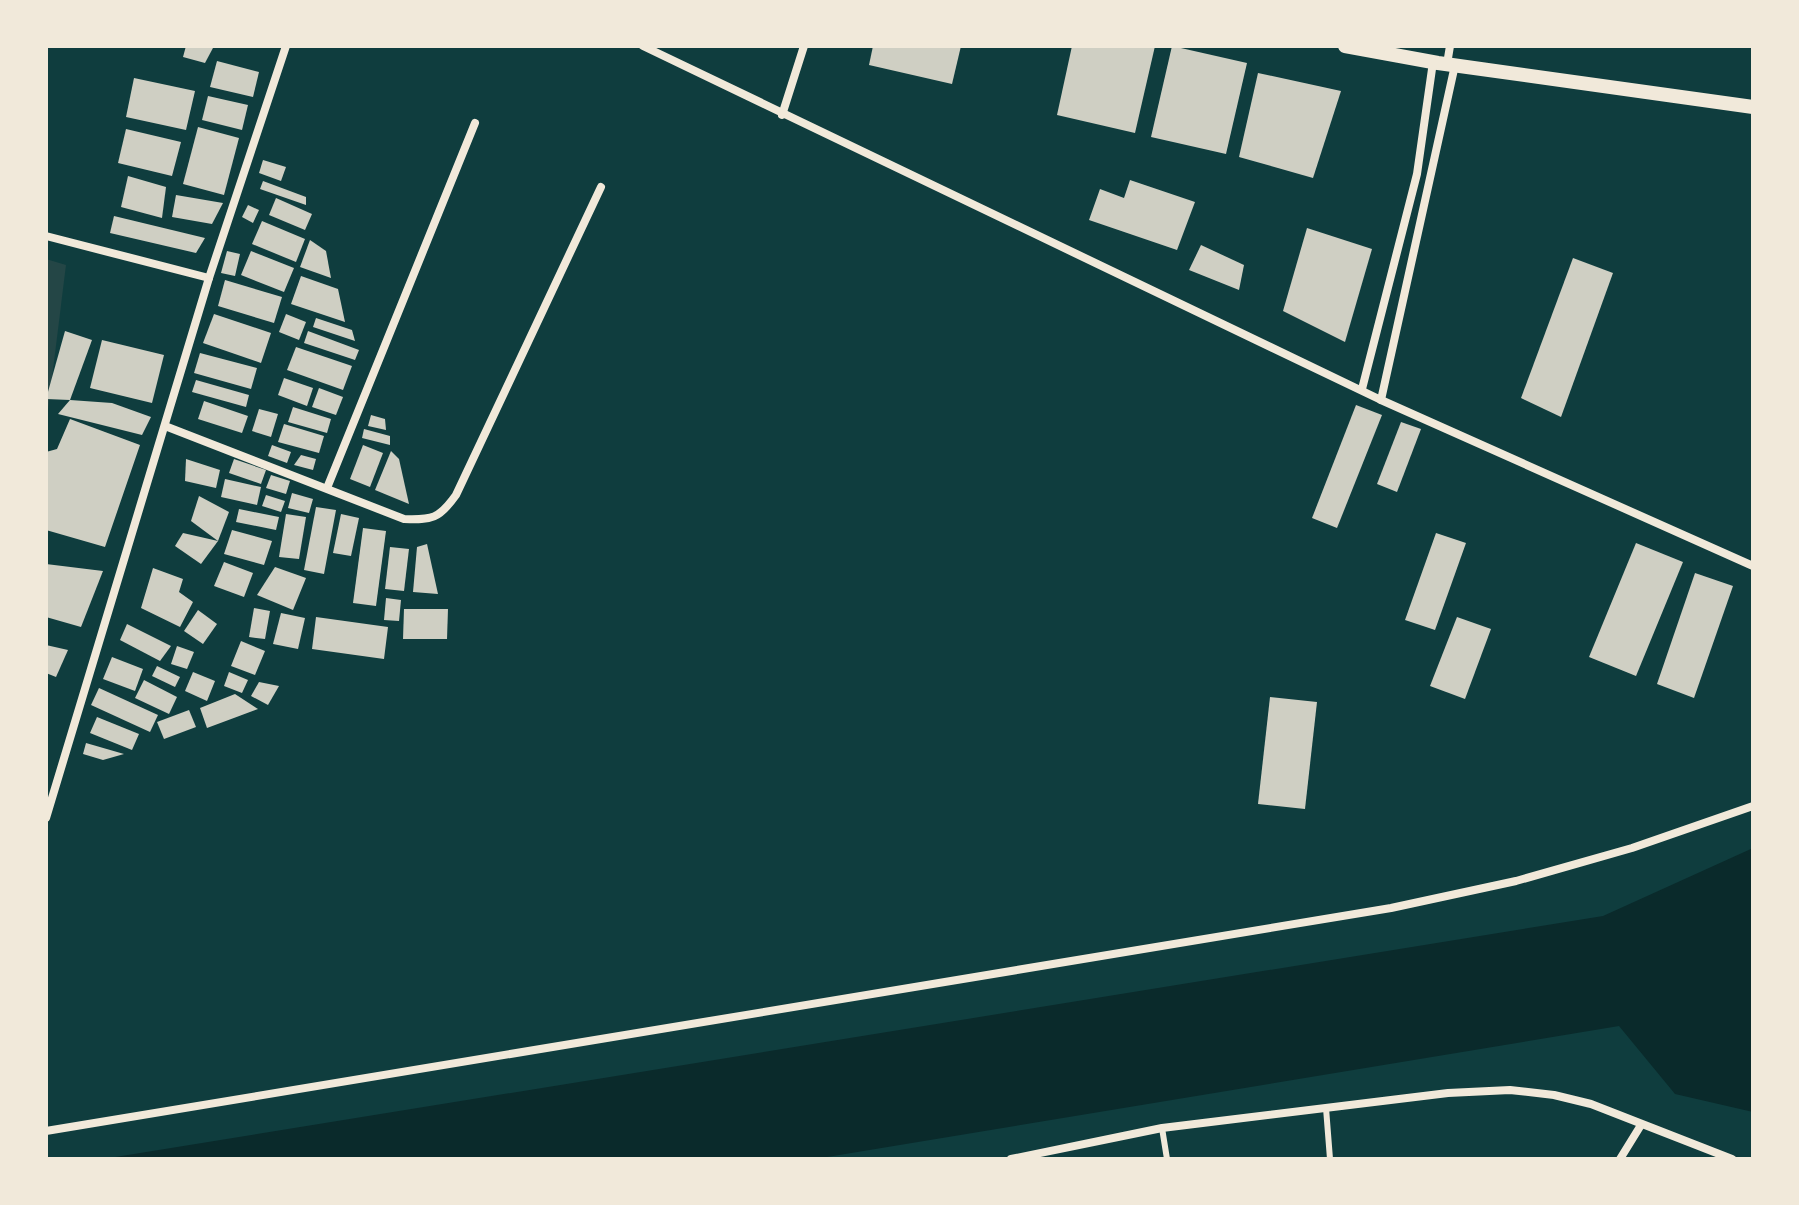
<svg xmlns="http://www.w3.org/2000/svg" width="1799" height="1205" viewBox="0 0 1799 1205" font-family="'Roboto Condensed',sans-serif">
	<rect width="100%" height="100%" fill="#0f3d3e"/>
	<path fill="#244646" d="M46,259L66,265L46,426Z"/>
	<path fill="#0a2a2b" d="M1753,848V1112L1675,1094L1619,1026L815,1159H103L1603,916Z"/>
	<g fill="#cfcfc3">
		<path d="M186,46H214L205,63L183,57Z"/>
		<path d="M873,46H961L952,84L869,65Z"/>
		<path d="M1072,46H1155L1135,133L1057,115Z"/>
		<path d="M1172,46L1247,63L1226,154L1151,137Z"/>
		<path d="M217,61L259,72L253,97L210,87Z"/>
		<path d="M1258,73L1341,91L1313,178L1239,157Z"/>
		<path d="M134,78L195,91L186,130L126,117Z"/>
		<path d="M208,96L248,105L242,130L202,120Z"/>
		<path d="M198,127L239,138L224,195L183,184Z"/>
		<path d="M126,129L181,142L172,176L118,163Z"/>
		<path d="M263,160L286,167L281,181L259,173Z"/>
		<path d="M128,176L166,187L162,218L121,207Z"/>
		<path d="M1130,180L1195,202L1177,250L1089,220L1100,189L1124,198Z"/>
		<path d="M263,181L306,197V205L260,189Z"/>
		<path d="M176,195L223,203L212,224L172,217Z"/>
		<path d="M276,198L312,214L305,230L269,215Z"/>
		<path d="M248,205L259,210L253,223L242,217Z"/>
		<path d="M114,216L205,238L196,253L110,233Z"/>
		<path d="M262,221L305,239L296,262L252,244Z"/>
		<path d="M1307,228L1372,249L1345,342L1283,311Z"/>
		<path d="M310,240L326,251L331,278L300,267Z"/>
		<path d="M1201,245L1244,265L1239,290L1189,270Z"/>
		<path d="M227,251L240,254L235,276L221,273Z"/>
		<path d="M251,251L294,268L284,292L241,275Z"/>
		<path d="M1573,258L1613,273L1561,417L1521,398Z"/>
		<path d="M301,276L338,289L345,322L291,304Z"/>
		<path d="M225,280L282,297L274,323L218,306Z"/>
		<path d="M214,314L271,333L261,363L203,343Z"/>
		<path d="M286,314L306,322L299,340L279,332Z"/>
		<path d="M316,318L352,330L355,341L313,327Z"/>
		<path d="M65,331L92,340L70,400L46,399Z"/>
		<path d="M308,331L359,350L355,360L304,343Z"/>
		<path d="M102,340L164,355L152,403L90,388Z"/>
		<path d="M296,347L352,366L343,390L287,370Z"/>
		<path d="M200,353L257,368L251,389L194,373Z"/>
		<path d="M284,378L313,388L307,406L278,395Z"/>
		<path d="M196,380L249,395L246,407L192,392Z"/>
		<path d="M319,388L343,397L336,415L312,407Z"/>
		<path d="M70,400L112,403L151,417L142,435L58,414Z"/>
		<path d="M204,401L248,416L242,433L198,419Z"/>
		<path d="M1356,405L1382,415L1337,528L1312,518Z"/>
		<path d="M293,407L331,419L327,433L288,422Z"/>
		<path d="M259,409L278,414L271,437L252,431Z"/>
		<path d="M371,415L385,419L386,430L368,426Z"/>
		<path d="M70,419L140,445L105,547L46,530V452L57,449Z"/>
		<path d="M1401,422L1421,429L1397,492L1377,484Z"/>
		<path d="M284,424L324,436L319,453L278,442Z"/>
		<path d="M364,429L390,436V445L362,438Z"/>
		<path d="M272,445L291,452L287,463L268,456Z"/>
		<path d="M363,445L383,453L370,487L350,479Z"/>
		<path d="M391,451L399,459L409,504L375,490Z"/>
		<path d="M301,455L316,459L313,470L294,465Z"/>
		<path d="M186,459L220,470L216,488L185,481Z"/>
		<path d="M234,459L266,470L261,484L229,473Z"/>
		<path d="M271,475L290,481L286,494L266,488Z"/>
		<path d="M225,479L261,487L257,505L221,497Z"/>
		<path d="M292,493L313,499L309,513L288,508Z"/>
		<path d="M266,495L285,501L281,512L262,506Z"/>
		<path d="M199,496L229,512L218,541L191,521Z"/>
		<path d="M316,507L336,510L324,574L304,570Z"/>
		<path d="M239,509L279,517L276,530L236,522Z"/>
		<path d="M286,514L306,517L299,559L279,557Z"/>
		<path d="M341,514L359,518L351,556L333,553Z"/>
		<path d="M363,528L386,531L376,606L353,603Z"/>
		<path d="M232,530L272,541L264,565L224,554Z"/>
		<path d="M183,533L218,541L201,564L175,546Z"/>
		<path d="M1436,533L1466,543L1435,630L1405,620Z"/>
		<path d="M1636,543L1683,562L1636,676L1589,657Z"/>
		<path d="M427,544L438,594L413,592L417,547Z"/>
		<path d="M390,547L409,549L404,591L385,589Z"/>
		<path d="M224,562L253,573L244,597L214,586Z"/>
		<path d="M46,564L103,571L81,627L46,617Z"/>
		<path d="M275,567L306,578L293,610L257,595Z"/>
		<path d="M153,568L183,579L179,592L193,602L180,627L141,608Z"/>
		<path d="M1695,573L1733,586L1694,698L1657,684Z"/>
		<path d="M386,598L401,600L399,621L384,620Z"/>
		<path d="M254,608L270,611L265,639L249,637Z"/>
		<path d="M404,609H448L447,639H403Z"/>
		<path d="M198,610L217,624L203,644L184,631Z"/>
		<path d="M281,613L305,618L298,649L273,644Z"/>
		<path d="M316,617L388,627L384,659L312,649Z"/>
		<path d="M1457,617L1491,629L1465,699L1430,686Z"/>
		<path d="M127,624L171,646L160,661L120,640Z"/>
		<path d="M241,641L265,651L255,675L231,666Z"/>
		<path d="M46,645L68,650L56,677L46,673Z"/>
		<path d="M177,646L194,652L187,669L171,664Z"/>
		<path d="M112,657L143,669L135,691L103,679Z"/>
		<path d="M157,666L180,677L175,687L152,676Z"/>
		<path d="M193,672L215,681L207,701L185,691Z"/>
		<path d="M229,672L248,680L242,693L224,686Z"/>
		<path d="M144,680L177,697L169,714L135,698Z"/>
		<path d="M259,682L279,686L268,705L251,696Z"/>
		<path d="M99,688L158,715L150,732L91,705Z"/>
		<path d="M235,694L258,709L207,728L200,708Z"/>
		<path d="M1270,697L1317,702L1305,809L1258,804Z"/>
		<path d="M189,710L196,727L164,739L157,722Z"/>
		<path d="M97,717L139,734L132,750L90,733Z"/>
		<path d="M86,743L124,754L103,760L83,754Z"/>
	</g>
	<g fill="none" stroke-linecap="round" stroke-linejoin="round">
		<g stroke="#f1e9da" stroke-width="6">
			<path d="M1326,1108L1330,1159"/>
			<path d="M1162,1128L1167,1159"/>
		</g>
		<g stroke="#f1e9da" stroke-width="8">
			<path d="M643,46L1381,400L1753,566"/>
			<path d="M1447,64L1450,46"/>
			<path d="M782,115L804,46"/>
			<path d="M46,236L209,278"/>
			<path d="M1362,389L1417,174L1433,62"/>
			<path d="M1381,400L1455,65"/>
			<path d="M165,426L404,519C432,520 439,519 456,495L601,187"/>
			<path d="M327,488L475,123"/>
			<path d="M46,818L209,278L286,46"/>
			<path d="M46,1131L1391,908L1516,881L1632,848L1753,806"/>
			<path d="M1011,1159L1162,1128L1448,1093L1510,1090L1554,1095L1591,1104L1732,1159"/>
			<path d="M1620,1159L1641,1125"/>
		</g>
		<path stroke="#f1e9da" stroke-width="14" d="M1345,46L1438,63L1753,107"/>
	</g>
	<rect width="1799" height="1205" fill="none" stroke="#f1e9da" stroke-width="96"/>
</svg>
